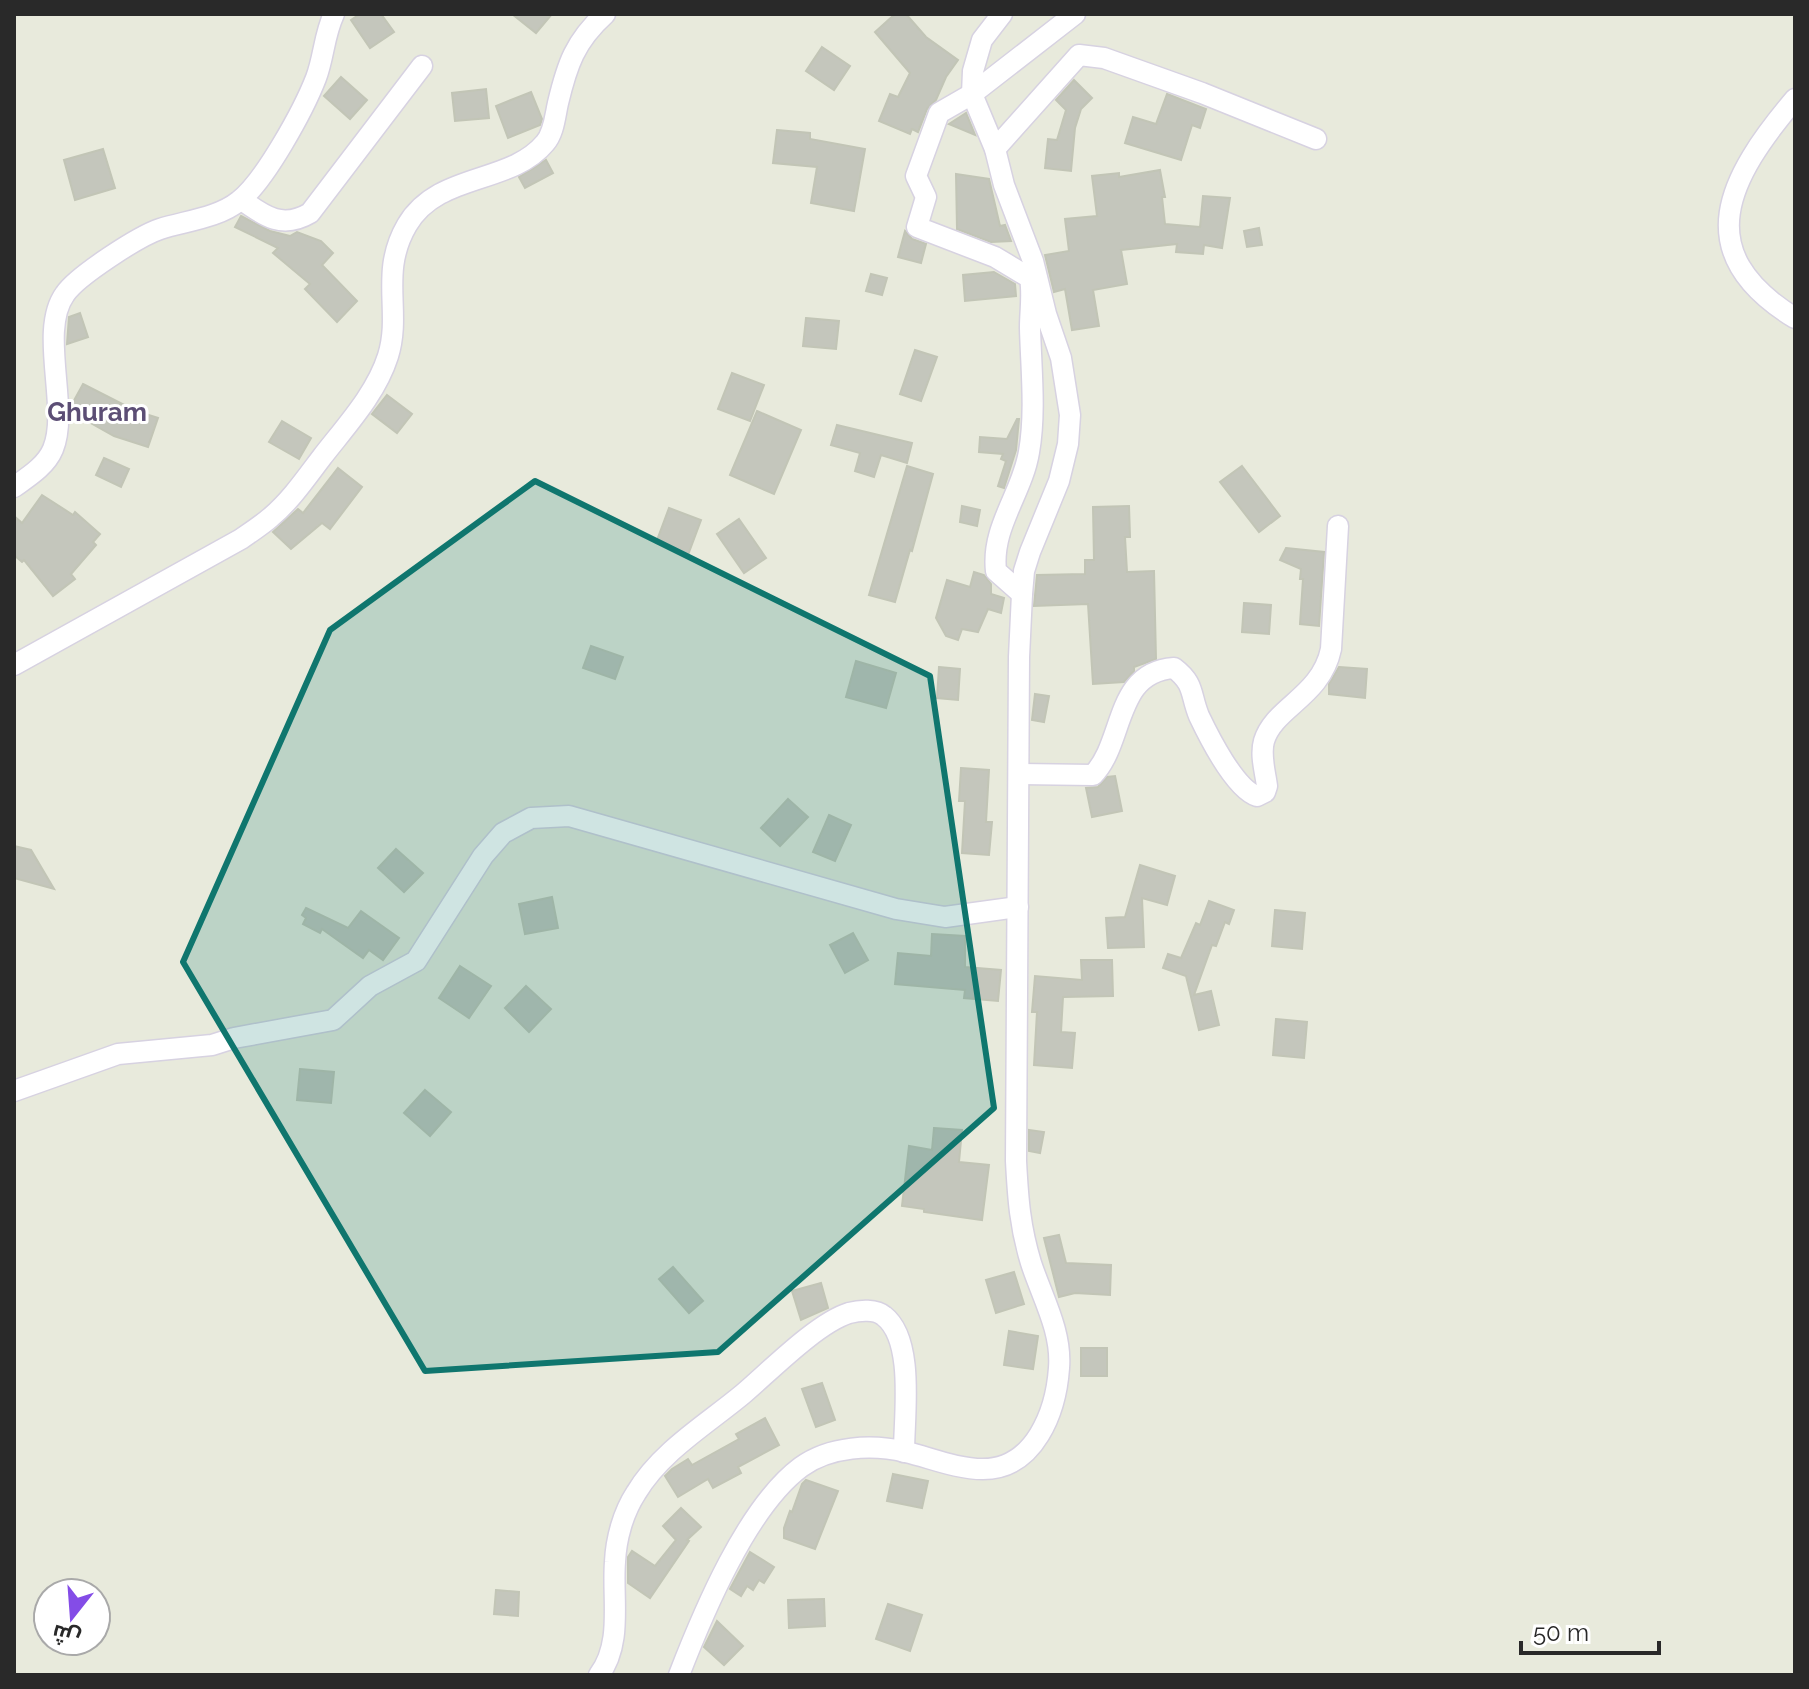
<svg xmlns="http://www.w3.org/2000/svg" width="1809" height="1689" viewBox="0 0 1809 1689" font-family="Raleway,Cairo,sans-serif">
	<rect width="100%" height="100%" fill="#e8eadc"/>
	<g fill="#c4c6bc" stroke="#c2c5b6" stroke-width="2">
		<path d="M360,14H381L394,32L370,48L351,20Z"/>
		<path d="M512,14H552L536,33Z"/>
		<path d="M895,14H906L926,37L958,60L946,77L936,100L927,109L918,132L912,129L910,134L879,121L890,94L898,97L910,73L875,32Z"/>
		<path d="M822,47L850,66L834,90L806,71Z"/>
		<path d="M341,77L367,100L350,119L324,96Z"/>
		<path d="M1074,80L1092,98L1081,109L1075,128L1071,171L1045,168L1048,139L1057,140L1066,110L1056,100Z"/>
		<path d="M486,89L489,118L455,121L452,93Z"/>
		<path d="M531,92L542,119L540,125L508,138L496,106Z"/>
		<path d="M1167,94L1206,109L1200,128L1192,125L1181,160L1125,143L1133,117L1156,124Z"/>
		<path d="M966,113L975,135L949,124Z"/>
		<path d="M777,130L810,133V139L865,149L854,211L811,203L817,167L773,163Z"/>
		<path d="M103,149L115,188L75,200L64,160Z"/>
		<path d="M546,160L553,173L525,188L519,177Z"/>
		<path d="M1160,170L1165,197H1162L1165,224L1200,227L1203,196L1230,198L1222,248L1204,245L1203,254L1176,252L1177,244L1121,250L1127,284L1093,290L1099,326L1072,330L1065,289L1054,292L1045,255L1069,251L1065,219L1097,216L1092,176L1119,173V177Z"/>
		<path d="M956,174L989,179L1000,226L1005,225L1011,241L991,242L957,229Z"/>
		<path d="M241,216L270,231L290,236L297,232L321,241L333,253L322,265L357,301L337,322L305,289L310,284L273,253L278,248L235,227Z"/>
		<path d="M1259,228L1262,245L1247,247L1244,231Z"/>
		<path d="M905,231L912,239L926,244L921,263L898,257Z"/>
		<path d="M994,272L1015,284L1016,296L965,301L963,275Z"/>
		<path d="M871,274L887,278L882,295L866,291Z"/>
		<path d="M80,313L88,337L67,344L69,317Z"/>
		<path d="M806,318L839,321L836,349L803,346Z"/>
		<path d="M915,350L937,357L921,401L900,394Z"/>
		<path d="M732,373L764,385L750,421L718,409Z"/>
		<path d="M83,384L136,411L158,418L148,447L114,436L71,412V406Z"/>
		<path d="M387,395L412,414L397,433L372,414Z"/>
		<path d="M757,411L801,430L774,494L730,475Z"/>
		<path d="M1017,419H1019L1016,450L1004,488L998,486L1006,461L1001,459L1003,454L979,452L980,437L1007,439Z"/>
		<path d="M282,421L311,438L299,459L269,442Z"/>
		<path d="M837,425L912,443L907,463L881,455L874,477L855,471L860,453L831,445Z"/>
		<path d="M104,458L129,469L121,487L96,475Z"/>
		<path d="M907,466L933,474L912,551L910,550L895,602L869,595Z"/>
		<path d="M1242,466L1280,516L1259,532L1220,482Z"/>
		<path d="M338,468L362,487L330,529L322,523L291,549L273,532L298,509L303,513Z"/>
		<path d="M42,495L73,515L75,512L100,534L93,542L96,545L71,574L75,579L53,596L24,560L22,562L14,555V516L22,523Z"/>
		<path d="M962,506L980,510L977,526L960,522Z"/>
		<path d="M1129,506L1130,537H1125L1127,572L1154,571L1156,659L1134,667V671L1124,682L1093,684L1088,604L1034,606L1037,575L1085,574V560H1094L1093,507Z"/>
		<path d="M669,508L701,520L688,555L656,543Z"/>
		<path d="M739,519L766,558L744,573L717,534Z"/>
		<path d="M1286,548L1324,552L1319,626L1300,624L1303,579H1300L1301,569L1280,560Z"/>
		<path d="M974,572L984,575L991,584V594L1004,598L1001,613L988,609L978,632L962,629L958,640L946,636L936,618L947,580L970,587Z"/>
		<path d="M1244,603L1271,605L1269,634L1242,632Z"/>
		<path d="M591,646L623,657L615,679L583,668Z"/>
		<path d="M856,661L896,673L886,708L846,697Z"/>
		<path d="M939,667L960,669L958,700L937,698Z"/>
		<path d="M1339,667L1367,669L1365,698L1329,694V684Z"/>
		<path d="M1035,694L1049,696L1044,722L1032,720Z"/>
		<path d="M961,768L989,770L986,822H992L989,855L962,853L965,801H959Z"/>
		<path d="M1115,776L1122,811L1092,817L1086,788L1098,787L1107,777Z"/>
		<path d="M788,799L808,817L780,846L761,828Z"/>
		<path d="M829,815L851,825L835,861L813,852Z"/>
		<path d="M14,846L31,850L54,889L14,878Z"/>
		<path d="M396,849L423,873L404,892L378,868Z"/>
		<path d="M1140,865L1175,876L1167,905L1142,898L1144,947L1108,948L1106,918L1125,917Z"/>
		<path d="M552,897L558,928L525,934L519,904Z"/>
		<path d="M1209,901L1234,910L1229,924L1225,922L1216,946L1212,945L1194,995L1211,991L1219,1025L1199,1030L1186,976L1163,968L1168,954L1181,958L1196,923L1200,925Z"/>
		<path d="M306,908L348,928L361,911L399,938L383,960L369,950L363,958L322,929L320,933L303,924L306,918L302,915Z"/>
		<path d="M1275,910L1305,913L1302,949L1272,946Z"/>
		<path d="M853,933L868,960L845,973L830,945Z"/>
		<path d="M932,934L965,936V967L1001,970L998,1001L964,998L965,990L895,984L898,953L931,956Z"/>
		<path d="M1081,960H1112L1113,996L1063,997L1061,1032L1075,1033L1072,1068L1034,1065L1037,1012H1032L1035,976L1082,980Z"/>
		<path d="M460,966L491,986L469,1018L439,998Z"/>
		<path d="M526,986L551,1009L529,1032L505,1008Z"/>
		<path d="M1276,1019L1307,1022L1304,1058L1273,1055Z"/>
		<path d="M300,1069L334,1072L331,1103L297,1100Z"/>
		<path d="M425,1090L451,1112L430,1136L404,1113Z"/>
		<path d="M934,1128L962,1130L959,1162L989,1165L982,1220L924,1212V1209L902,1206L909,1146L932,1150Z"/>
		<path d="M1029,1130L1044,1132L1040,1153L1029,1151Z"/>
		<path d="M1059,1235L1066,1263L1111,1265L1110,1295L1075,1293L1059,1297L1044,1238Z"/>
		<path d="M673,1267L703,1301L689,1313L659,1279Z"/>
		<path d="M1014,1272L1024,1304L996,1313L986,1280Z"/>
		<path d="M821,1283L828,1308L801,1320L792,1291Z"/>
		<path d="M1009,1331L1038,1336L1033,1369L1004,1365Z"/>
		<rect x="1081" y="1348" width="26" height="28"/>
		<path d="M822,1383L835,1420L816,1427L802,1389Z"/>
		<path d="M765,1418L779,1445L738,1467L741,1473L713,1488L708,1479L678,1497L665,1476L672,1469L688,1459L692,1465L739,1439L736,1434Z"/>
		<path d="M893,1474L928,1481L922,1508L887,1501Z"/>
		<path d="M806,1480L838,1491L815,1549L784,1538V1528L790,1511L792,1512L802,1484Z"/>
		<path d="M681,1508L701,1527L687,1540L689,1541L650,1598L628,1583V1557L632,1551L655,1566L676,1540L663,1526Z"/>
		<path d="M750,1552L774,1567L764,1583L759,1580L753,1590L747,1586L741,1596L730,1589Z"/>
		<path d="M496,1590L519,1592L518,1616L494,1614Z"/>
		<path d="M824,1599L825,1626L789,1628L788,1600Z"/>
		<path d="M888,1604L922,1615L910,1651L876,1639Z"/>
		<path d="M717,1621L743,1646L724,1665L704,1647Z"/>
	</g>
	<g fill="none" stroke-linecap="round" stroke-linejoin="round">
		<g stroke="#d7d2e1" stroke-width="23">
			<g id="minor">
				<path d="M1795,99C1729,177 1687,252 1795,318"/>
				<path d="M995,149L1079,55L1104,58L1202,93L1316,139"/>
				<path d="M242,200C265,217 283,229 310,213L422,66"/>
				<path d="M14,487C28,477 46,466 53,449C70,408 38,331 65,294C77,276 139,236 160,229C185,221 218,218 239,201C265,181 304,109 316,78C324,57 324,35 334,14"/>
				<path d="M1022,594L996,571C991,527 1022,494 1029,452C1036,412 1031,368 1030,328C1030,310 1033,295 1030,278L995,257L917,227L926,197L916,176L939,113L972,94L1075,14"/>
				<path d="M14,665L241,539C251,532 262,525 271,517C291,500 306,478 322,457C346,426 376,394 388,356C402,311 379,273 407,225C438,172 510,185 545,143C554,133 555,116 558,103C567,65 575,41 605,14"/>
				<path d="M1020,774L1093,775C1125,742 1114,672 1174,668C1195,684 1190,694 1199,716C1209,737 1235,789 1257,796L1265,792L1267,786C1265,771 1260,755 1264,741C1274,707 1321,697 1331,649L1338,526"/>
				<path d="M14,1091L118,1054L212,1045L234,1038L333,1020L370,986L416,961L483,856L503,833L531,818L569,816L896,909L945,917L1018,907"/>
				<path d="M599,1675C623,1643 612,1599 615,1562C616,1539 623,1513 636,1493C661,1451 707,1424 743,1394C770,1371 817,1323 849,1313C860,1310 876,1309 884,1316C915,1340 904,1416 904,1452"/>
				<path d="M679,1675C703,1613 747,1507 801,1467C830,1446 872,1444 906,1452C931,1458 957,1469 983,1469C1035,1469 1056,1411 1059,1368C1062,1331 1042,1297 1031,1263C1020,1227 1018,1199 1016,1161L1019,657L1022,594L1024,571L1030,552L1059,481L1068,444L1070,415L1061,358L1046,314L1033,261L1004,185L995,149L972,94L973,71L982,40L1002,14"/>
			</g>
		</g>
		<use href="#minor" stroke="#fff" stroke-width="20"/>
	</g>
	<path fill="#0f766e" fill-opacity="0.2" stroke="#0f766e" stroke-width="6" stroke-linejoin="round" d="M535,481L930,676L994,1108L718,1352L425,1371L183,962L330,630Z"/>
	<g text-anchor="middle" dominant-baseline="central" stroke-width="6" stroke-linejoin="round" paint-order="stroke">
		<g font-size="26" font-weight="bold" fill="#5c4e75" stroke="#fff">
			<text x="97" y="412">Ghuram</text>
		</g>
	</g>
	<rect width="1809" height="1689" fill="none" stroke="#292929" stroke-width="32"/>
	<g transform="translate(72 1617) rotate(197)"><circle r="38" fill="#ffffff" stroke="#a9a9a9" stroke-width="2"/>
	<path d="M0-6L14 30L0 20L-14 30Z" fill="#844ce7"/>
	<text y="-12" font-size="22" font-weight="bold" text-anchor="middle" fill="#292929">ش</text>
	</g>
	<path d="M1521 1641v12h138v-12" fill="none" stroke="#292929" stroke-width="4"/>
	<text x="1533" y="1641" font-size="24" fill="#292929" stroke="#ffffff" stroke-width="6" paint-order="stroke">50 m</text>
</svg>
